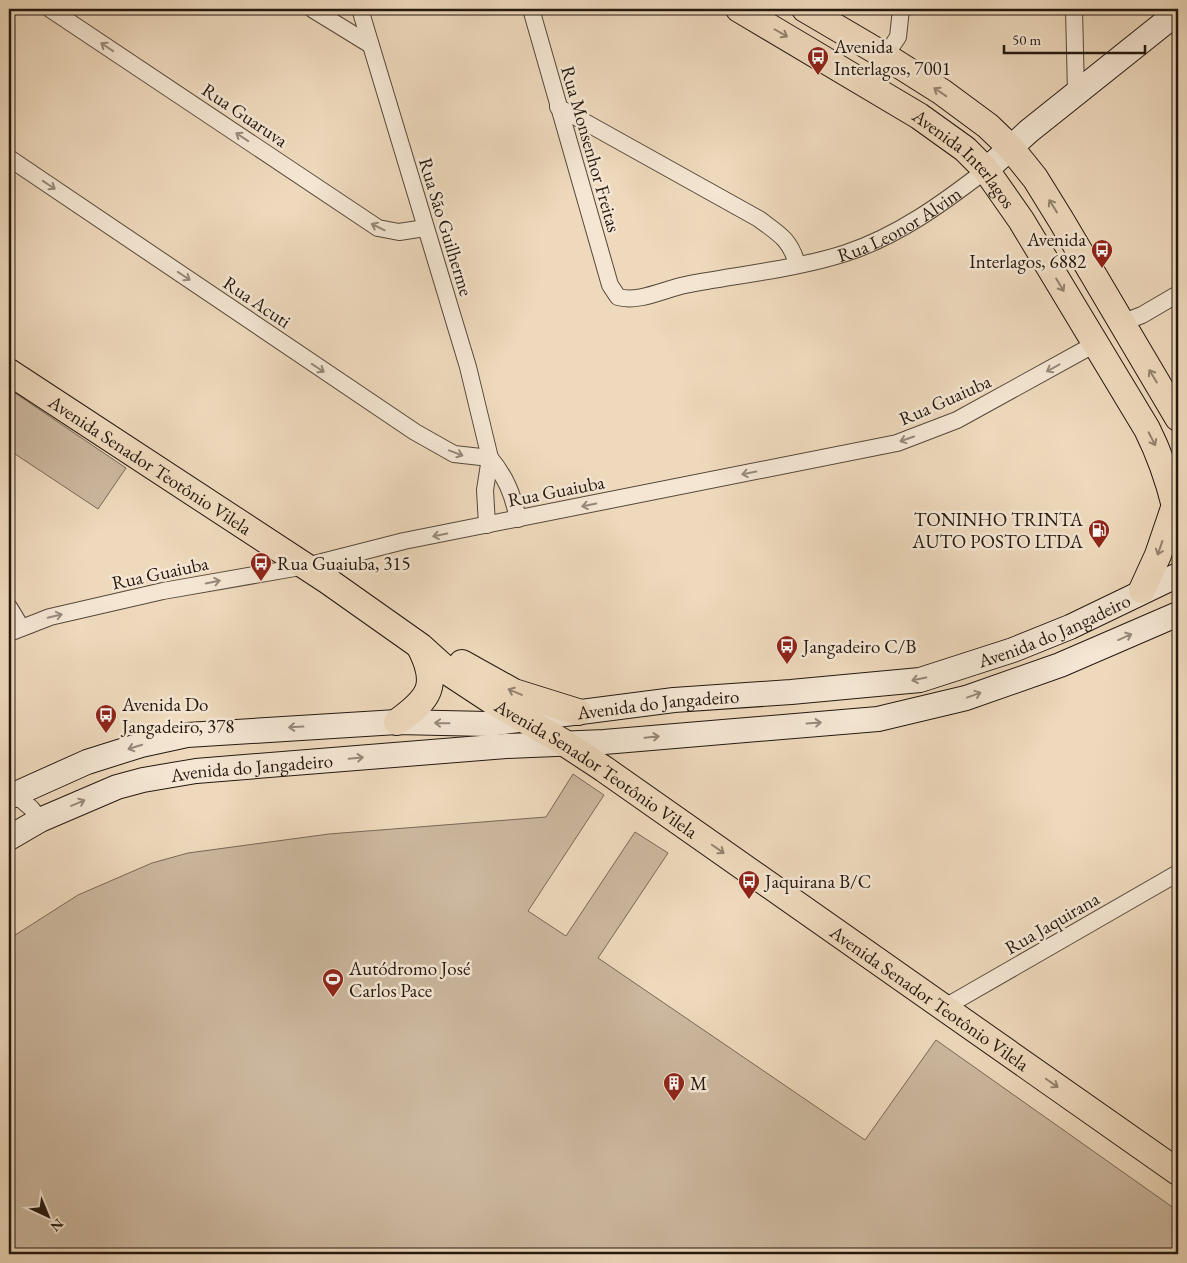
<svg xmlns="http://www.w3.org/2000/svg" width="1187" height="1263" viewBox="0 0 1187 1263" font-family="'EB Garamond',serif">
	<rect width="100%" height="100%" fill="#eed9bc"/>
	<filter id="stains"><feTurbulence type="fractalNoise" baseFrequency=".004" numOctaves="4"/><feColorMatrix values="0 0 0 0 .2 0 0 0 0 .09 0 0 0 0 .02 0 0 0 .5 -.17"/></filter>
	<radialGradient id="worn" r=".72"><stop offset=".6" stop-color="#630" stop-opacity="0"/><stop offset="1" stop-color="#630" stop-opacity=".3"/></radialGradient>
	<g fill="#ccb89f" stroke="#786857">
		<path d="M9,389L126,468L98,509L9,450Z"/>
		<path d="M573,774L604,795L528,911L566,936L635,832L668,853L598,958L865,1140L936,1040L1178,1211V1254H9V939L78,895L152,863L188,853L329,834L546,817Z"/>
	</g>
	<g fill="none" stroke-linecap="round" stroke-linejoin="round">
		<g stroke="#56483a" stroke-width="18">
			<g id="street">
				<path d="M50,9L378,228L399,232L425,228"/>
				<path d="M312,9L369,44"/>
				<path d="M360,9L468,367L490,458L485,490L487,525"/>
				<path id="s1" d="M531,9L610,285L618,297C638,303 665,289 685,285C736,275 797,269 846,253C898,236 943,203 986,170"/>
				<path d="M1074,9L1076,93"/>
				<path d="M885,56L898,37L901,9"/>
				<path d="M558,107L759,219C779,234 790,239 797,264"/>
				<path d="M9,158L415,432L454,454L490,458"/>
				<path d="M1121,323L1142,315L1178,294"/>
				<path d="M490,458C506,477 513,495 518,519"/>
				<path d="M9,607L21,627"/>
				<path d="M9,633L50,617L163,591L306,566L404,541L897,443L957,420L1095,344"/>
				<path d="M9,789L31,808L40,820"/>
				<path d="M945,1007L1178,873"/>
			</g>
		</g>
		<g stroke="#24180f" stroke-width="26">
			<g id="secondary">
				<path d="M986,170L1029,131L1178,12"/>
				<path id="s2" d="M9,797L87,762L141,745L187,735L397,722L488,724L674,700L791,692L920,680L1013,650L1070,627L1178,575"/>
				<path id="s3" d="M9,838L40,820L117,787L143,780L196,771L506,746L604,742L878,719L966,698L1060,665L1178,614"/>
			</g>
		</g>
		<g stroke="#24180f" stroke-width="28">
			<g id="primary">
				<path id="s4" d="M739,9L919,116L965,149L986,170L1021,220L1147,429C1162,459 1171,487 1178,519"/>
				<path d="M805,9L885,56L942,92L988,126L1010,147L1035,178L1061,220L1178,418"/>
				<path id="s5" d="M9,372L328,581L420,646L451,674L492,701L563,742L604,769L1178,1172"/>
				<path d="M1142,590L1158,555L1175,505L1178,503"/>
				<path d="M462,663L514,692L578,712"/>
				<path d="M397,722C429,699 440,686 420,647"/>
			</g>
		</g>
		<use href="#street" stroke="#f4e6d3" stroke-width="16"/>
		<use href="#secondary" stroke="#f4e6d3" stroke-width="24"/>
		<use href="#primary" stroke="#eed9bc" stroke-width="26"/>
	</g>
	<defs><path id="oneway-shaft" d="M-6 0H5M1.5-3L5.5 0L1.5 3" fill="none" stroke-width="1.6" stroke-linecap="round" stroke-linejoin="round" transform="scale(1.25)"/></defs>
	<g stroke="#93826e">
		<use href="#oneway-shaft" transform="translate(781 33) rotate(30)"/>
		<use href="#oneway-shaft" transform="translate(940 92) rotate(-146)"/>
		<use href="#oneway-shaft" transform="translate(1053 206) rotate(-122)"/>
		<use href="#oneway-shaft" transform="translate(1060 285) rotate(59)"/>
		<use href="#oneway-shaft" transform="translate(1153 376) rotate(-121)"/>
		<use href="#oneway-shaft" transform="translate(1152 439) rotate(63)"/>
		<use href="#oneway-shaft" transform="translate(1160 548) rotate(109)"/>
		<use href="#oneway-shaft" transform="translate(515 692) rotate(-157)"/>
		<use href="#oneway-shaft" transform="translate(718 849) rotate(35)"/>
		<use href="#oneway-shaft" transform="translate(1052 1083) rotate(35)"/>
	</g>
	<g stroke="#96897b">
		<use href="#oneway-shaft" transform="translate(107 47) rotate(-146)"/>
		<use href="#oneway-shaft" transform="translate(242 137) rotate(-146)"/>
		<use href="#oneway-shaft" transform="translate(49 185) rotate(34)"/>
		<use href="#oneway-shaft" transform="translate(378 227) rotate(-154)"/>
		<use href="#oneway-shaft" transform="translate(184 276) rotate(34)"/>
		<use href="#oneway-shaft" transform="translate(318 368) rotate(34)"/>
		<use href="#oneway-shaft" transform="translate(1053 368) rotate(151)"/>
		<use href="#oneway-shaft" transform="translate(907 439) rotate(161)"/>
		<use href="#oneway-shaft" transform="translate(456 453) rotate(21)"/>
		<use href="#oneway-shaft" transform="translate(749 473) rotate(169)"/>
		<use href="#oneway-shaft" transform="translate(589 505) rotate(169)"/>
		<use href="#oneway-shaft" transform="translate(440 535) rotate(168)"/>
		<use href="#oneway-shaft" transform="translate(213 582) rotate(-11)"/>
		<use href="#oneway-shaft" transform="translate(55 616) rotate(-14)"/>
		<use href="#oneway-shaft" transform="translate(1125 637) rotate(-24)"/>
		<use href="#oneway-shaft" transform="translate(919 679) rotate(168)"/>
		<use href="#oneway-shaft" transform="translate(974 695) rotate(-20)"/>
		<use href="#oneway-shaft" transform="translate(442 723) rotate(-179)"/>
		<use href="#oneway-shaft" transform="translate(814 723) rotate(-4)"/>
		<use href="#oneway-shaft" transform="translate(296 727) rotate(177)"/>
		<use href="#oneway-shaft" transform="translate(652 737) rotate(-6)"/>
		<use href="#oneway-shaft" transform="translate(135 747) rotate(163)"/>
		<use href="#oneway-shaft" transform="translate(356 758) rotate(-5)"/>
		<use href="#oneway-shaft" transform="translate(78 803) rotate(-23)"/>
	</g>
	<defs>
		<g id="bus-pin" transform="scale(1.125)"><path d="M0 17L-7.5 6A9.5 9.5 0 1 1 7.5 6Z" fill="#8f2418" stroke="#f4e6d3"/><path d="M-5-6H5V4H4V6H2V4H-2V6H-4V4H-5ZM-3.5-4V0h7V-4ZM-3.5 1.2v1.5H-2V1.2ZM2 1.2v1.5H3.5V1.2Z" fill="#fff"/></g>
		<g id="fuel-pin" transform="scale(1.125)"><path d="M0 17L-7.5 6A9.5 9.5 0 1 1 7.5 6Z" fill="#8f2418" stroke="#f4e6d3"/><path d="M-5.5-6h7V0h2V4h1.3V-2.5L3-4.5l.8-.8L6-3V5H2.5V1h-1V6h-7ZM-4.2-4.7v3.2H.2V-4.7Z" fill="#fff"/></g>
		<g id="stadium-pin" transform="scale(1.125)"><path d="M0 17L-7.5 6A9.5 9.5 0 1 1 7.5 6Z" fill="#8f2418" stroke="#f4e6d3"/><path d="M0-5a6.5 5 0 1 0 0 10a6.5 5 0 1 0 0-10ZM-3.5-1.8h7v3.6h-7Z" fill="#fff"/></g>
		<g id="building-pin" transform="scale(1.125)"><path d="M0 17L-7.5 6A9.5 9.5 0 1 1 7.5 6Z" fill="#8f2418" stroke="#f4e6d3"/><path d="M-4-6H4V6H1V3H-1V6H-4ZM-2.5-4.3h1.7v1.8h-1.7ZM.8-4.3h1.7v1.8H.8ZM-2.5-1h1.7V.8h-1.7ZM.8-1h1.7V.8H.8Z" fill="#fff"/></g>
	</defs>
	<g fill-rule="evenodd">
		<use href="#bus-pin" x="818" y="57"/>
		<use href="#bus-pin" x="1102" y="250"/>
		<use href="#fuel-pin" x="1099" y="530"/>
		<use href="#bus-pin" x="261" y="563"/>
		<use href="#bus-pin" x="787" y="646"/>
		<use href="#bus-pin" x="106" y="715"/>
		<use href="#bus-pin" x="749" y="881"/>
		<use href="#stadium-pin" x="333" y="979"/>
		<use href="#building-pin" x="674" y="1083"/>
	</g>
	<g text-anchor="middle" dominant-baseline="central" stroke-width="5" stroke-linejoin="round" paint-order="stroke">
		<g font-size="19" fill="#24180f" stroke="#f4e6d3" text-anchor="start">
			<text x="834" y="46">Avenida<tspan x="834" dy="22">Interlagos, 7001</tspan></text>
			<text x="1086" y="239" text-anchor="end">Avenida<tspan x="1086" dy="22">Interlagos, 6882</tspan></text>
			<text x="1083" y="519" text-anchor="end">TONINHO TRINTA<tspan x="1083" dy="22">AUTO POSTO LTDA</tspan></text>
			<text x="277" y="563">Rua Guaiuba, 315</text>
			<text x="803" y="646">Jangadeiro C/B</text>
			<text x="122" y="704">Avenida Do<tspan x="122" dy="22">Jangadeiro, 378</tspan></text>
			<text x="765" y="881">Jaquirana B/C</text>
			<text x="349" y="968">Autódromo José<tspan x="349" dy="22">Carlos Pace</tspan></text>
			<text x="690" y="1083">M</text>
		</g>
		<g font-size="19" fill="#24180f" stroke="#f4e6d3">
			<text transform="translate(245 115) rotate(34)">Rua Guaruva</text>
			<text transform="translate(591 149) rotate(74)">Rua Monsenhor Freitas</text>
			<text stroke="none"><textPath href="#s4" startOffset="272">Avenida Interlagos</textPath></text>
			<text stroke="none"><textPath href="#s1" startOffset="595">Rua Leonor Alvim</textPath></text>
			<text transform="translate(446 227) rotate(73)">Rua São Guilherme</text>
			<text transform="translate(257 302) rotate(34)">Rua Acuti</text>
			<text transform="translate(945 400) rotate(-24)">Rua Guaiuba</text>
			<text stroke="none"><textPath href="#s5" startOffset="169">Avenida Senador Teotônio Vilela</textPath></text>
			<text transform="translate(556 491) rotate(-11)">Rua Guaiuba</text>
			<text transform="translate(160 573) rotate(-12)">Rua Guaiuba</text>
			<text stroke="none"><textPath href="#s2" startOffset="1068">Avenida do Jangadeiro</textPath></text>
			<text stroke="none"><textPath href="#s2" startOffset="662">Avenida do Jangadeiro</textPath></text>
			<text stroke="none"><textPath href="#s3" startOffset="256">Avenida do Jangadeiro</textPath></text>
			<text stroke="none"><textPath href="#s5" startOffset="709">Avenida Senador Teotônio Vilela</textPath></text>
			<text transform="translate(1052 923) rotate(-30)">Rua Jaquirana</text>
			<text stroke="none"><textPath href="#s5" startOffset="1114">Avenida Senador Teotônio Vilela</textPath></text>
		</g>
	</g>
	<rect width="1187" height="1263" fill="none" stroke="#eed9bc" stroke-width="30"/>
	<rect x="10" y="10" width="1167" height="1243" fill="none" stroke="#24180f" stroke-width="2.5"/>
	<rect x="15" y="15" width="1157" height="1233" fill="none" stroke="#24180f"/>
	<g transform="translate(48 1216) rotate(136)" stroke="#f4e6d3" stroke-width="4" paint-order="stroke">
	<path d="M0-4L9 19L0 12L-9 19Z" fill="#24180f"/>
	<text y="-8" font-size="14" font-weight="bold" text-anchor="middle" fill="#24180f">N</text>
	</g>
	<path d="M1004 45v8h141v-8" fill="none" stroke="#24180f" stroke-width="2.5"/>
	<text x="1012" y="45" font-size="15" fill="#24180f" stroke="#f4e6d3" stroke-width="4" paint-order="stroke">50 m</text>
	<rect width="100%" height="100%" filter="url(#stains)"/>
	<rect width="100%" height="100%" fill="url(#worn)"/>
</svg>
